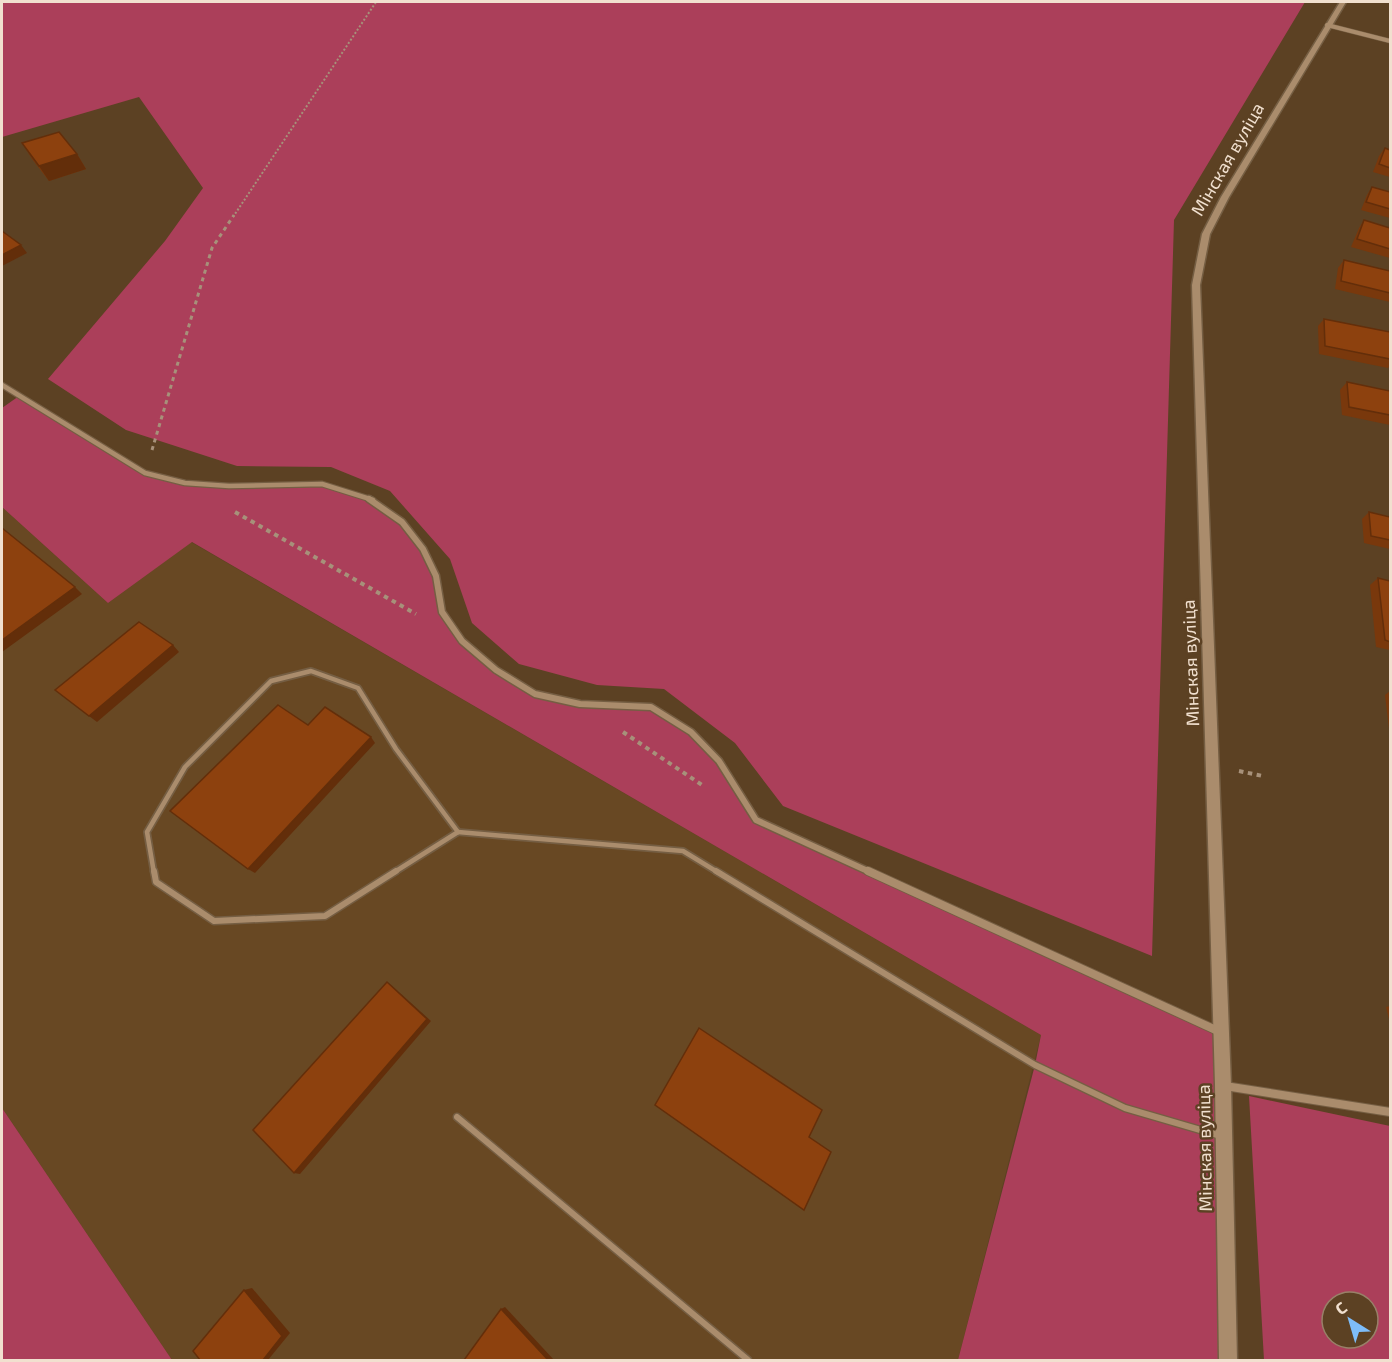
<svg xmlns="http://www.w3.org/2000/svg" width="1392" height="1362" viewBox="0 0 1392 1362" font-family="'Exo 2',sans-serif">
	<rect width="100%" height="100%" fill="#5c4123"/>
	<path fill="#684823" d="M2,507L108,603L191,542L1041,1035L958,1360H172L2,1108Z"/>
	<g fill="#ab3f5a" fill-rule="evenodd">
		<path d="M2,2H1305L1174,220L1152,956L783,806L735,743L664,689L597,685L519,664L472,623L450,559L390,491L331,467L237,466L126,430L48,379L165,241L203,188L139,97L2,137Z"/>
		<path d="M19,396L145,473L185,483L229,486L322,484L373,500L402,522L423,549L436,576L442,612L462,641L496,670L535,694L580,704L651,707L691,732L719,761L756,820L1221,1032L1228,1360H958L1035,1065L1041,1035L192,542L108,603L2,507V408Z"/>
		<path d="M1249,1096L1390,1126V1360H1264ZM1332,1302H1368V1338H1332Z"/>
		<path d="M2,1108L172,1360H2Z"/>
	</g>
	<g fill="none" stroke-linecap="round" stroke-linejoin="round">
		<g stroke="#755e43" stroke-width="8">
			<g id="lane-far1">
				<path d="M458,832L683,851L719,873"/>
				<path d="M154,873L147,832L185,767L271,681L311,671L358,688L396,749L458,832"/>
				<path d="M393,873L458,832"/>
			</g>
		</g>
		<g stroke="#755e43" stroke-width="9">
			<g id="lane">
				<path d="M154,871L156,882L214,921L325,916L396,871"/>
				<path d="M716,871L1035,1065L1125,1108L1221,1136"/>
				<path d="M457,1117L748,1360"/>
			</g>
		</g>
		<g stroke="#755e43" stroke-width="5">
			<path id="street-far3" d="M1327,25L1390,41"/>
		</g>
		<g stroke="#755e43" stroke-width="7">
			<path id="street-far2" d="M2,385L145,473L185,483L229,486L322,484L373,500"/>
		</g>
		<g stroke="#755e43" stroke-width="9">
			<path id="street-far1" d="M369,499L402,522L423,549L436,576L442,612L462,641L496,670L535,694L580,704L651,707L691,732L719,761L756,820L872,873"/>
		</g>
		<g stroke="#755e43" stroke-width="10">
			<g id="street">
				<path d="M868,871L1218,1031"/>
				<path d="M1225,1086L1390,1112"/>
			</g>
		</g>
		<g stroke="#755e43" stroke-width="3">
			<path id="secondary" d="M1340,2H1346L1229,197L1210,234L1200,285L1231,1085L1237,1360H1219L1215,1085L1192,285L1202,234L1221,197Z"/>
		</g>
		<path stroke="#a7917a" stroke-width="2" stroke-dasharray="2 2" stroke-linecap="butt" d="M233,217L376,2"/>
		<path stroke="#a7917a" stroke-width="3" stroke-dasharray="4 4" stroke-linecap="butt" d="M152,450L212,248L234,215"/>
		<g stroke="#a7917a" stroke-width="4" stroke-dasharray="4.5 4.5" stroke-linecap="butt">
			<path d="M235,512L416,614"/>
			<path d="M623,732L702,785"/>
			<path d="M1239,771L1263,776"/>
		</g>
		<use href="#lane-far1" stroke="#aa8c6c" stroke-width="4.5"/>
		<use href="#lane" stroke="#aa8c6c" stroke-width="6"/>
		<use href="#street-far3" stroke="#aa8c6c" stroke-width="4"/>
		<use href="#street-far2" stroke="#aa8c6c" stroke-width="4.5"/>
		<use href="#street-far1" stroke="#aa8c6c" stroke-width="6"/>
		<use href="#street" stroke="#aa8c6c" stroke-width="8"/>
		<use href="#secondary" fill="#aa8c6c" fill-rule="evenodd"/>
	</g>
	<g fill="#79380c">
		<path d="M22,143L77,154L86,169L49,181L32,159Z"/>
		<path d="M1385,148L1390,150V177L1373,172L1379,156Z"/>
		<path d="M1372,187L1390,192V218L1361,210L1367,195Z"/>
		<path d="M1364,220L1390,228V258L1351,247L1359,228Z"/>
		<path d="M1344,260L1390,271V302L1335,289L1338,268Z"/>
		<path d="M1324,319L1390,332V365L1388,368L1319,354L1318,326Z"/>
		<path d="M1347,382L1390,391V425L1342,415L1340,390Z"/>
		<path d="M1369,512L1390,517V549L1364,543L1362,519Z"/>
		<path d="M1378,578L1390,581V650L1376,647L1370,585Z"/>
		<path d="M1390,691V737L1385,695Z"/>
		<path d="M1390,1006V1023L1386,1007Z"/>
		<path d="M655,1105L809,1137L804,1210L802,1209Z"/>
	</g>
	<g fill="#632e0a">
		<path d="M77,154L86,169L49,181L39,166Z"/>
		<path d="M21,245L27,253L2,266V255Z"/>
		<path d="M75,587L82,594L2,652V640Z"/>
		<path d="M173,645L179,652L97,722L89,716Z"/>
		<path d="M371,737L375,743L255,873L248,869Z"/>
		<path d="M387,982L391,985L431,1021L300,1174L294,1173Z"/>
		<path d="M252,1288L290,1333L268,1360H263L244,1290Z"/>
		<path d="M505,1307L554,1360H548L501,1309Z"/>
	</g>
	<g fill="#8d410e" stroke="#632e0a" stroke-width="1.5">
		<path d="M59,132L77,154L39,166L22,143Z"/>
		<path d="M1385,148L1390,150V168L1379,164Z"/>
		<path d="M1372,187L1390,192V209L1366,202Z"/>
		<path d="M1364,220L1390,228V249L1357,239Z"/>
		<path d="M2,231L21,245L2,255Z"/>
		<path d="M1344,260L1390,271V293L1341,281Z"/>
		<path d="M1324,319L1390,332V359L1325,346Z"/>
		<path d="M1347,382L1390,391V415L1349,407Z"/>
		<path d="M1369,512L1390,517V540L1371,536Z"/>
		<path d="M2,528L75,587L2,640Z"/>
		<path d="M1378,578L1390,581V642L1385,640Z"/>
		<path d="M139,622L173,645L89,716L55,690Z"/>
		<path d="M278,705L308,725L325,707L371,737L248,869L170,811Z"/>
		<path d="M387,982L427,1019L294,1173L253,1130Z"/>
		<path d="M699,1028L822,1110L809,1137L831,1152L804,1210L655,1105Z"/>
		<path d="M244,1290L282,1336L263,1360H200L193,1351Z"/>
		<path d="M501,1309L548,1360H464Z"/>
	</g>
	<g text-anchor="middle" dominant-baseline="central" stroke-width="5" stroke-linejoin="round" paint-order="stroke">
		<g font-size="18" fill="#f1e0cf" stroke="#5c4123">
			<text transform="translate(1227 159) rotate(-60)">Мінская вуліца</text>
			<text transform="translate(1190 663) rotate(-92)">Мінская вуліца</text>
			<text transform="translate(1204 1148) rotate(-91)">Мінская вуліца</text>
		</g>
	</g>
	<rect width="1392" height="1362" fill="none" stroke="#f1e0cf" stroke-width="6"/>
	<g transform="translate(1350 1320) rotate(323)"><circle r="28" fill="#5c4123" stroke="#988168" stroke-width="1.5"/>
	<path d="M0-4.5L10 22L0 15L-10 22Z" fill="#7ebdf9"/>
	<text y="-9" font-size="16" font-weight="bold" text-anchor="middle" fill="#f1e0cf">С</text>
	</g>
</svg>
